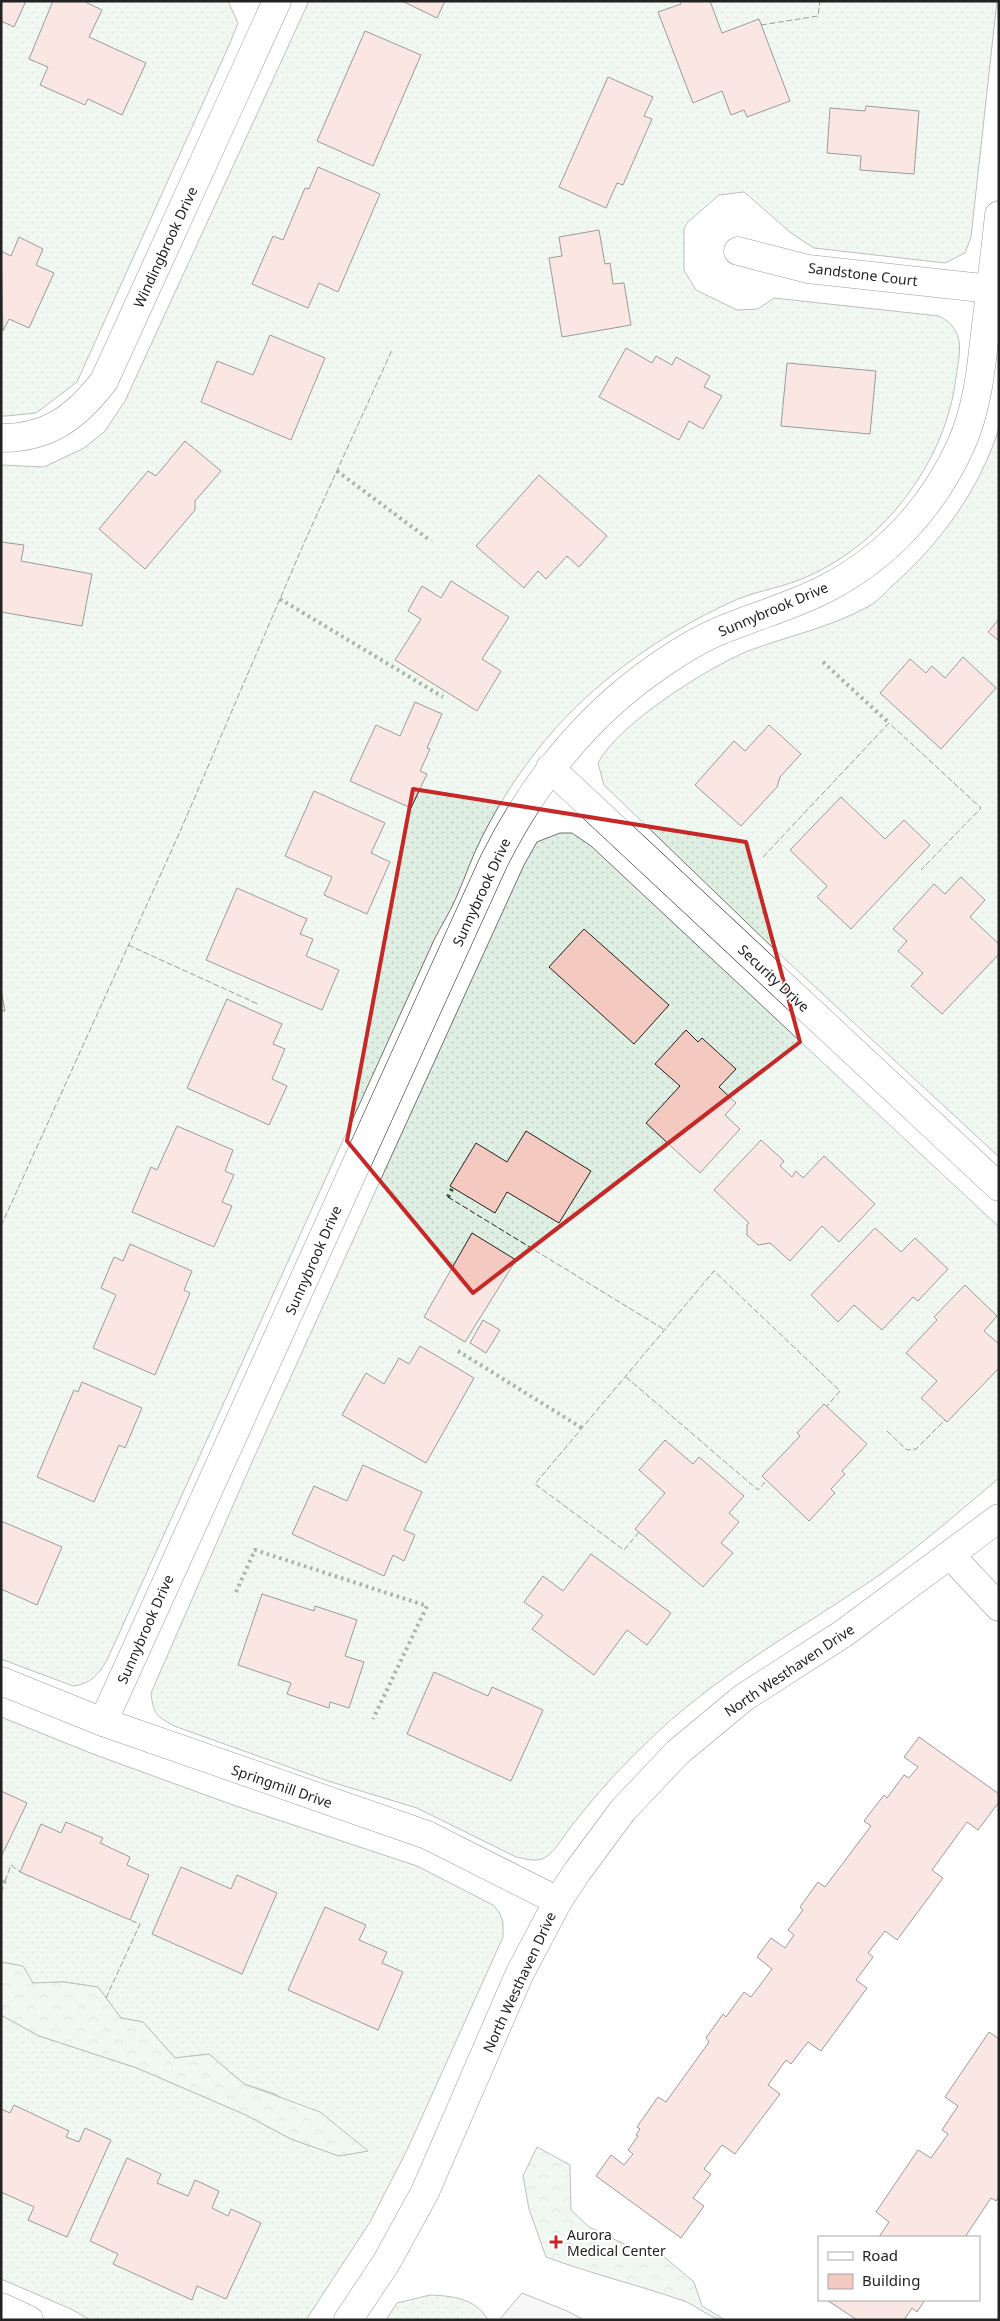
<svg xmlns="http://www.w3.org/2000/svg" width="1000" height="2321" viewBox="0 0 1000 2321" font-family="'Noto Sans',sans-serif">
	<defs>
		<pattern id="grass-dots" width="8" height="8" patternUnits="userSpaceOnUse" patternTransform="scale(1.25)"><rect width="8" height="8" fill="#e0efe3"/><path d="M2 2h.1M6 6h.1" fill="none" stroke="#c0cdc2" stroke-width="1.8" stroke-linecap="round"/></pattern>
		<pattern id="forest-crowns" width="20" height="18" patternUnits="userSpaceOnUse" patternTransform="scale(1.25)"><rect width="20" height="18" fill="#e0efe3"/><path d="M2 6a3 3 0 1 1 6 0M12 15a3 3 0 1 1 6 0" fill="none" stroke="#c0cdc2"/></pattern>
	</defs>
	<rect width="100%" height="100%" fill="#fff"/>
	<g fill="url(#grass-dots)" stroke="#6f6f6f">
		<path d="M1,1H228L238,23L230,43L77,382L36,413L6,416H1Z"/>
		<path d="M309,1H997L971,237L965,253L945,263L814,248L791,233L744,192L719,195L687,223L684,229V270L696,290L737,310L758,309L774,298L939,316C966,330 960,351 956,377C946,463 881,548 799,580C776,589 751,592 729,603C669,631 614,668 568,715C533,751 504,793 482,837C472,856 465,878 456,898C450,912 441,926 434,940L107,1660C98,1675 91,1684 73,1686L1,1659V465L44,467L84,448L105,431L125,401Z"/>
		<path d="M999,428V1157L773,948L604,785L598,763C618,724 707,668 748,651C788,636 832,627 869,606C877,602 885,593 892,586C940,544 980,489 999,428Z"/>
		<path d="M560,833H572L591,846L999,1227V1478C960,1511 920,1546 878,1576C799,1630 714,1676 645,1744C616,1772 589,1802 565,1835C559,1843 552,1855 542,1859C534,1862 523,1858 516,1857L417,1808L328,1781L174,1726C156,1716 153,1713 151,1693L252,1462L524,865L537,842Z"/>
		<path d="M1,1717L93,1754L233,1805L417,1866L493,1905L499,1912L503,1922V1937L407,2150L370,2222L306,2320H90L71,2309L1,2279V2015L39,2036L137,2068L246,2115L291,2139L339,2156L367,2151L275,2094L244,2084L209,2054L175,2058L143,2022L121,2018L98,1987L64,1982L33,1983L22,1966L1,1962Z"/>
		<path d="M430,2295C452,2296 476,2298 488,2320H386L397,2303Z"/>
	</g>
	<g fill="url(#forest-crowns)" stroke="#6f6f6f">
		<path d="M1,1962L23,1966L33,1983L64,1982L98,1987L121,2018L143,2022L175,2058L209,2054L244,2084L320,2112L368,2151L339,2156L291,2139L246,2115L137,2068L39,2036L1,2015Z"/>
		<path d="M537,2147L570,2165L571,2210L589,2227L643,2253L663,2256L694,2282L702,2306L725,2320C711,2320 698,2306 684,2301C638,2285 592,2274 546,2257L529,2209L523,2176Z"/>
	</g>
	<path fill="#ededed" stroke="#6f6f6f" d="M522,2293L567,2311L584,2320H499Z"/>
	<g fill="#f3c9c0" stroke="#222">
		<path d="M1,1H26L14,27L1,21Z"/>
		<path d="M53,1H83L102,10L89,37L146,63L122,115L88,99L85,105L40,85L48,67L29,59Z"/>
		<path d="M402,1H445L437,18Z"/>
		<path d="M680,1H710L722,33L759,19L790,101L747,117L744,110L731,115L722,91L693,103L658,12L681,4Z"/>
		<path d="M365,31L421,55L373,166L317,141Z"/>
		<path d="M608,77L653,97L644,116L652,119L623,185L617,183L606,208L559,187Z"/>
		<path d="M866,106L919,111L914,174L860,170L861,156L827,153L830,108L865,111Z"/>
		<path d="M318,167L380,194L338,292L319,283L308,308L252,284L273,236L283,240L305,188L309,189Z"/>
		<path d="M599,230L605,264L610,263L613,284L624,283L631,325L562,337L549,258L562,256L559,237Z"/>
		<path d="M19,237L43,249L36,265L54,273L29,328L9,319L3,331L1,251L11,256Z"/>
		<path d="M270,335L325,358L291,440L201,402L217,361L253,375Z"/>
		<path d="M626,348L652,363L656,356L672,365L676,357L710,376L704,387L722,396L703,429L689,421L679,440L599,397Z"/>
		<path d="M787,363L876,371L870,434L781,426Z"/>
		<path d="M185,441L221,471L195,501V510L145,569L99,529L148,471L156,476Z"/>
		<path d="M539,475L607,536L579,567L567,556L546,579L538,571L524,588L476,546Z"/>
		<path d="M1,542L24,545L21,561L92,574L82,626L1,612Z"/>
		<path d="M451,581L509,617L482,659L501,671L477,711L395,660L421,619L408,611L422,586L441,598Z"/>
		<path d="M999,619V641L988,632Z"/>
		<path d="M963,657L996,688L941,749L880,693L910,659L926,673L932,666L945,678Z"/>
		<path d="M415,702L442,714L427,748L430,749L420,771L427,774L411,808L350,781L376,725L400,736Z"/>
		<path d="M769,725L801,754L780,777L777,787L741,826L695,785L734,741L745,751Z"/>
		<path d="M314,791L385,823L371,853L390,862L367,914L324,895L332,877L285,856Z"/>
		<path d="M841,797L885,839L904,820L930,845L851,929L817,897L827,886L790,850Z"/>
		<path d="M961,877L985,900L970,917L999,944V954L942,1014L911,986L923,973L898,951L907,941L893,929L934,884L945,894Z"/>
		<path d="M237,888L307,919L300,934L313,939L306,956L339,970L322,1010L206,960Z"/>
		<path d="M584,929L669,1005L634,1044L549,967Z"/>
		<path d="M1,990L5,1011H1Z"/>
		<path d="M227,999L282,1024L273,1044L285,1049L272,1079L287,1086L269,1125L187,1088Z"/>
		<path d="M686,1030L698,1042L702,1038L736,1069L719,1087L736,1103L725,1115L740,1129L700,1173L646,1123L680,1086L655,1064Z"/>
		<path d="M177,1126L233,1150L225,1171L234,1175L222,1202L232,1206L214,1247L132,1212L151,1167L157,1170Z"/>
		<path d="M526,1131L591,1171L559,1223L507,1192L495,1213L450,1186L476,1143L507,1162Z"/>
		<path d="M761,1140L784,1161L780,1166L792,1177L796,1171L803,1178L824,1156L875,1204L839,1242L822,1226L790,1261L770,1243L758,1245L747,1235V1225L749,1223L714,1190Z"/>
		<path d="M875,1228L901,1252L915,1238L948,1269L918,1301L913,1297L882,1330L854,1305L838,1322L811,1295Z"/>
		<path d="M472,1233L516,1260L465,1342L424,1317Z"/>
		<path d="M130,1244L192,1271L184,1290L190,1293L155,1375L93,1348L116,1295L101,1288L114,1257L123,1261Z"/>
		<path d="M965,1285L997,1316L984,1331L999,1344V1368L947,1422L921,1398L937,1381L906,1353L937,1320L934,1317Z"/>
		<path d="M483,1320L500,1330L486,1353L470,1343Z"/>
		<path d="M420,1346L474,1378L426,1463L342,1415L366,1373L384,1384L399,1358L409,1364Z"/>
		<path d="M82,1382L142,1408L125,1448L119,1445L94,1502L37,1477L74,1390L78,1392Z"/>
		<path d="M824,1404L867,1444L842,1471L845,1474L831,1489L835,1493L809,1521L762,1476L800,1436L797,1433Z"/>
		<path d="M665,1440L693,1464L699,1457L744,1496L729,1513L739,1522L721,1543L733,1553L703,1587L635,1529L665,1493L639,1470Z"/>
		<path d="M363,1465L422,1492L404,1530L415,1535L404,1561L393,1555L384,1576L292,1534L314,1486L347,1501Z"/>
		<path d="M1,1521L62,1547L37,1605L1,1589Z"/>
		<path d="M591,1554L671,1613L647,1645L627,1630L594,1675L532,1629L543,1615L524,1602L543,1576L563,1591Z"/>
		<path d="M262,1594L314,1611L315,1606L357,1620L345,1656L364,1662L349,1708L330,1702L329,1708L287,1694L291,1683L238,1665Z"/>
		<path d="M434,1672L488,1696L492,1687L543,1710L511,1781L407,1734Z"/>
		<path d="M919,1737L999,1794V1802L978,1830L967,1822L932,1870L943,1878L897,1940L885,1931L868,1953L873,1957L856,1980L867,1988L821,2051L808,2042L791,2064L786,2060L768,2085L780,2094L735,2154L722,2145L704,2169L711,2174L693,2198L704,2206L681,2238L596,2176L611,2155L624,2165L633,2154L628,2150L638,2136L636,2135L640,2129L637,2127L658,2097L666,2102L709,2042L706,2038L723,2014L726,2017L744,1992L751,1997L772,1969L757,1957L771,1938L785,1948L794,1935L788,1930L803,1910L800,1907L818,1882L825,1887L871,1826L864,1821L884,1795L887,1798L904,1775L909,1778L918,1767L904,1757Z"/>
		<path d="M1,1791L27,1803L1,1857Z"/>
		<path d="M66,1822L103,1838L100,1843L130,1857L127,1865L149,1875L130,1920L20,1872L41,1824L61,1833Z"/>
		<path d="M181,1867L231,1889L237,1875L277,1893L242,1974L152,1934Z"/>
		<path d="M325,1907L366,1925L359,1940L387,1952L382,1963L403,1972L378,2030L288,1990Z"/>
		<path d="M989,2032L999,2039V2196L996,2201L991,2198L965,2237H879L889,2222L876,2212L918,2150L931,2158L948,2134L942,2130L958,2106L945,2097Z"/>
		<path d="M14,2105L69,2131L66,2137L79,2142L85,2128L111,2140L67,2237L28,2220L34,2207L1,2192V2109L10,2113Z"/>
		<path d="M127,2158L161,2174L157,2183L188,2196L195,2180L219,2191L212,2208L228,2216L231,2209L261,2223L226,2299L197,2286L192,2300L113,2264L118,2254L90,2241Z"/>
		<path d="M827,2300H925L917,2312L912,2308L904,2320H857Z"/>
	</g>
	<g fill="none" stroke-linecap="round" stroke-linejoin="round">
		<g stroke="#222" stroke-width="29">
			<g id="minor">
				<path d="M738,251L808,269L991,289"/>
				<path d="M1,438C49,438 76,417 104,381L277,1"/>
				<path d="M550,768L999,1187"/>
				<path d="M951,1556L999,1607"/>
				<path d="M1,1681L103,1722L427,1835L558,1901"/>
				<path d="M103,1722L494,861C533,783 588,714 660,665C679,652 701,638 722,630C755,616 792,606 825,589C886,558 933,507 961,445C977,409 981,371 985,333C990,294 995,254 999,215"/>
				<path d="M1,2307L29,2320"/>
				<path d="M348,2320L386,2263L425,2192L519,1975L558,1901L577,1872L623,1810L678,1752L743,1698L844,1633L999,1518"/>
			</g>
		</g>
		<use href="#minor" stroke="#fff" stroke-width="28"/>
		<g stroke="#2f5e38" stroke-width="4" stroke-dasharray="2.5 4" stroke-linecap="butt">
			<path d="M337,471L431,541"/>
			<path d="M280,599L443,697"/>
			<path d="M823,662L889,723"/>
			<path d="M448,1197L453,1187"/>
			<path d="M458,1351L582,1428"/>
			<path d="M236,1592L255,1550L427,1606L373,1719"/>
			<path d="M1,1889L5,1881"/>
		</g>
		<g stroke="#222" stroke-width="1" stroke-dasharray="6 2.5" stroke-linecap="butt">
			<path d="M761,25L818,16L820,1"/>
			<path d="M763,857L889,723L981,808L921,870"/>
			<path d="M128,945L258,1004"/>
			<path d="M448,1197L665,1330"/>
			<path d="M1,1226L179,834L304,543L392,350"/>
			<path d="M626,1377L758,1490L767,1480"/>
			<path d="M887,1431L907,1450L916,1449L945,1420"/>
			<path d="M639,1532L624,1550L535,1484L714,1271L840,1391L827,1406"/>
			<path d="M5,1881L11,1865L20,1872"/>
			<path d="M106,1998L140,1924L130,1920"/>
		</g>
	</g>
	<path d="M0 0H1000V2321H0ZM413,789L746,842L800,1042L473,1293L347,1141Z" fill="#fff" fill-opacity=".55" fill-rule="evenodd"/>
	<path fill="none" stroke="#c62828" stroke-width="4" stroke-linejoin="round" d="M413,789L746,842L800,1042L473,1293L347,1141Z"/>
	<path fill="#c62828" stroke="#fff" stroke-width="2" d="M553.5 2234.5h5v5h5v5h-5v5h-5v-5h-5v-5h5z"/>
	<g text-anchor="middle" dominant-baseline="central" stroke-width="4" stroke-linejoin="round" paint-order="stroke">
		<g font-size="14" fill="#222" stroke="#fff">
			<text transform="translate(165 247) rotate(-65)">Windingbrook Drive</text>
			<text transform="translate(863 274) rotate(7)">Sandstone Court</text>
			<text transform="translate(773 609) rotate(-23)">Sunnybrook Drive</text>
			<text transform="translate(481 892) rotate(-65)">Sunnybrook Drive</text>
			<text transform="translate(774 978) rotate(43)">Security Drive</text>
			<text transform="translate(313 1260) rotate(-66)">Sunnybrook Drive</text>
			<text transform="translate(145 1629) rotate(-66)">Sunnybrook Drive</text>
			<text transform="translate(789 1670) rotate(-34)">North Westhaven Drive</text>
			<text transform="translate(282 1786) rotate(19)">Springmill Drive</text>
			<text transform="translate(519 1982) rotate(-65)">North Westhaven Drive</text>
		</g>
		<g font-size="14" fill="#222" stroke="#fff" text-anchor="start">
			<text x="567" y="2234">Aurora<tspan x="567" dy="16">Medical Center</tspan></text>
		</g>
	</g>
	<rect width="1000" height="2321" fill="none" stroke="#222222" stroke-width="5"/>
	<rect x="818" y="2236" width="162" height="65" fill="#ffffff" stroke="#a7a7a7"/>
	<rect x="828" y="2252" width="25" height="8" fill="#ffffff" stroke="#a7a7a7"/>
	<text x="862" y="2261" font-size="15" fill="#222222">Road</text>
	<rect x="828" y="2274" width="25" height="15" fill="#f3c9c0" stroke="#a7a7a7"/>
	<text x="862" y="2286" font-size="15" fill="#222222">Building</text>
</svg>
